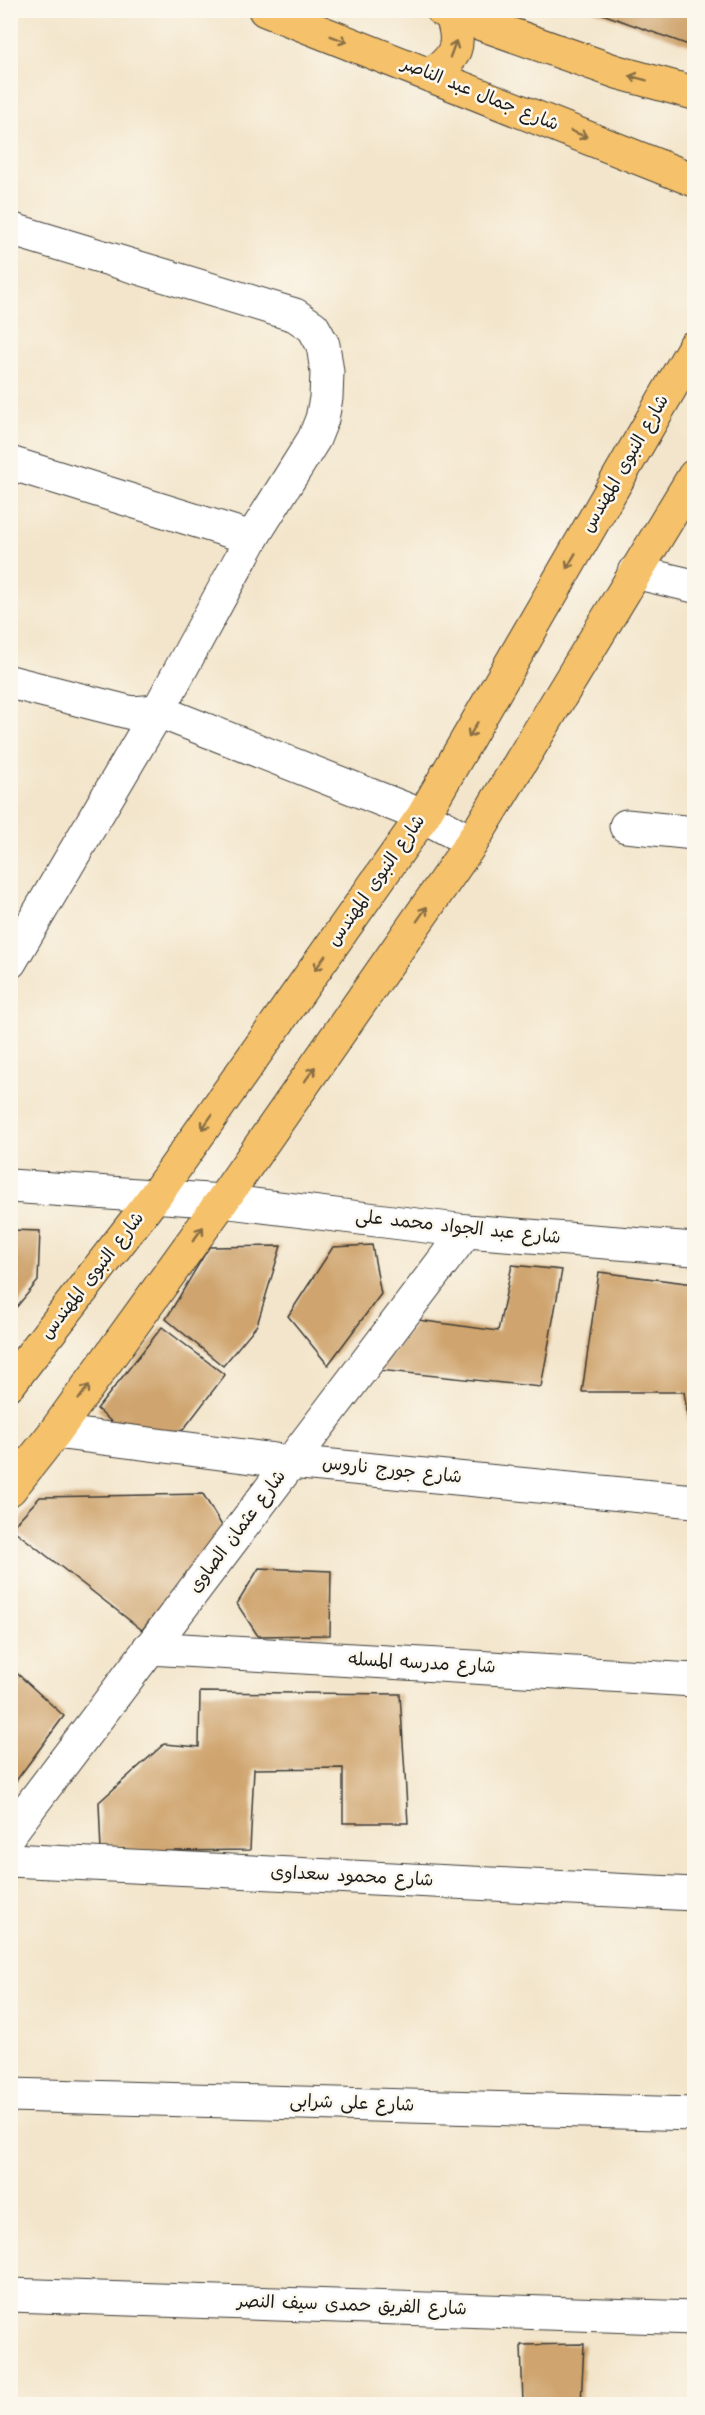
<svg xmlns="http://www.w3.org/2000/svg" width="705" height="2415" viewBox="0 0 705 2415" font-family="Kalam,'Playpen Sans Arabic',sans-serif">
	<rect width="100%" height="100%" fill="#fbf7ec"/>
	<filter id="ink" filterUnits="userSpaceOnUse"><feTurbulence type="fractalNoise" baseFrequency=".0167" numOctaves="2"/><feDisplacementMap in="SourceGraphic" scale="12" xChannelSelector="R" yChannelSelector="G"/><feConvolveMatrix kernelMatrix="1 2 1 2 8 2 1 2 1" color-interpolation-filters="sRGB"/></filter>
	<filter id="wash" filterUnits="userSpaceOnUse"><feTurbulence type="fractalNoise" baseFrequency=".008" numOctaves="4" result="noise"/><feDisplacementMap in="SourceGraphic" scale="24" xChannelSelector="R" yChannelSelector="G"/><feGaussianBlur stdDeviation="1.35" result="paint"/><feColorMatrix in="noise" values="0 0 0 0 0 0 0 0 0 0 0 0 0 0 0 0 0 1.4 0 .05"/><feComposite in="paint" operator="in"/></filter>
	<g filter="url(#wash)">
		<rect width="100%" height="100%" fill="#f3e5cb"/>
		<g id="blocks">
			<g fill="#cfa46e">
				<path d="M594,10H694V47L594,11Z"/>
				<path d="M10,1230L40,1231L38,1281L10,1315Z"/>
				<path d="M372,1245L381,1294L328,1365L288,1316L333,1247Z"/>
				<path d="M281,1246L257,1325L223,1366L166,1319L209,1247Z"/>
				<path d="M512,1265L562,1270L541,1387L378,1370L418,1320L498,1331Z"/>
				<path d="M599,1272L694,1284V1457L684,1392H582Z"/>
				<path d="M162,1327L225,1375L183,1430L124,1433L97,1409Z"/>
				<path d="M203,1494L224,1529L142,1630L11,1528L40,1497Z"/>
				<path d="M259,1568L331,1571L330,1635L258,1636L237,1604Z"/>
				<path d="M10,1667L64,1716L10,1789Z"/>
				<path d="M200,1692L400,1694L408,1823H343V1768L254,1769L250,1850L101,1852L99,1802L164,1744L199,1747Z"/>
				<path d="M584,2344L581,2404H523L521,2345Z"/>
			</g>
		</g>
	</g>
	<g filter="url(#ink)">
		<use href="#blocks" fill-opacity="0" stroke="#3c3a36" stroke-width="1.5"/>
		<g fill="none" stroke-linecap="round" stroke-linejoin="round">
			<g stroke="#3c3a36" stroke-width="35">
				<g id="minor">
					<path d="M10,229L295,315L313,327L323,345L327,372L326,398L322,419L314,439L252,538L158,711L10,962"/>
					<path d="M10,463L252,538"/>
					<path d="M634,572L694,586"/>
					<path d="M10,682L132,713L158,711L423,816L472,842"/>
					<path d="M626,826L694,833"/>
					<path d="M10,1186L222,1201L466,1231L694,1249"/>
					<path d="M55,1432L291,1462L694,1501"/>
					<path d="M149,1648L694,1680"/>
					<path d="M10,1833L466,1231"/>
					<path d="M10,1860L694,1894"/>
					<path d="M10,2095L694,2114"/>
					<path d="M10,2295L694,2318"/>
				</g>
			</g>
			<g stroke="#3c3a36" stroke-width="35">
				<g id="major">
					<path d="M265,10L694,180"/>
					<path d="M442,10L617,72L694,93"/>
					<path d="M429,75C457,59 462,44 451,14"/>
					<path d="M10,1383L155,1196L423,816L694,347"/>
					<path d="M10,1489L55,1432L222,1201L472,842L694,476"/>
				</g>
			</g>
			<use href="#minor" stroke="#fff" stroke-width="33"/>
			<use href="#major" stroke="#f5c16b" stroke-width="33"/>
		</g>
		<defs><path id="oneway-shaft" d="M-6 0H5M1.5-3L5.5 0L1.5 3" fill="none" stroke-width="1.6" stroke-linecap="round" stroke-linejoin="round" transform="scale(1.5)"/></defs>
		<g stroke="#886e44">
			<use href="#oneway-shaft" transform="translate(339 39) rotate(21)"/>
			<use href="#oneway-shaft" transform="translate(453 49) rotate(-70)"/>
			<use href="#oneway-shaft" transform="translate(638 78) rotate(-165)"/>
			<use href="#oneway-shaft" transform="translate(579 134) rotate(22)"/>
			<use href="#oneway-shaft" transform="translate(571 561) rotate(120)"/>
			<use href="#oneway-shaft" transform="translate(473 730) rotate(120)"/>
			<use href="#oneway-shaft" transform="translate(422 914) rotate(-55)"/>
			<use href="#oneway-shaft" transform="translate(320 963) rotate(125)"/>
			<use href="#oneway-shaft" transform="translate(310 1074) rotate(-55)"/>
			<use href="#oneway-shaft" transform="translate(207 1122) rotate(125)"/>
			<use href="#oneway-shaft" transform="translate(198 1234) rotate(-54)"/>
			<use href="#oneway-shaft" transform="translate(84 1392) rotate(-54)"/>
		</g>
	</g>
	<g text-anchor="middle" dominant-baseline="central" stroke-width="5" stroke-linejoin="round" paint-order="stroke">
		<g font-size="18" fill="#1c1c1c" stroke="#fbf7ec">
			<text transform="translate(480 95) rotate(22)">شارع جمال عبد الناصر</text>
			<text transform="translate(626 464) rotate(-60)">شارع النبوى المهندس</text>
			<text transform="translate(377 881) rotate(-55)">شارع النبوى المهندس</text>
			<text transform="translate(458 1228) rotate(6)">شارع عبد الجواد محمد على</text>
			<text transform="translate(93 1276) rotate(-52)">شارع النبوى المهندس</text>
			<text transform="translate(392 1471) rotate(6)">شارع جورج ناروس</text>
			<text transform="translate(238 1532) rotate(-53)">شارع عثمان الصاوى</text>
			<text transform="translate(422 1664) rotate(3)">شارع مدرسه المسله</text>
			<text transform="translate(352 1877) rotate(3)">شارع محمود سعداوى</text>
			<text transform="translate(352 2104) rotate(2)">شارع على شرابى</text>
			<text transform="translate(352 2306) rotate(2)">شارع الفريق حمدى سيف النصر</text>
		</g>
	</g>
	<rect width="705" height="2415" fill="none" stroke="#fbf7ec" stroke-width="36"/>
</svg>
